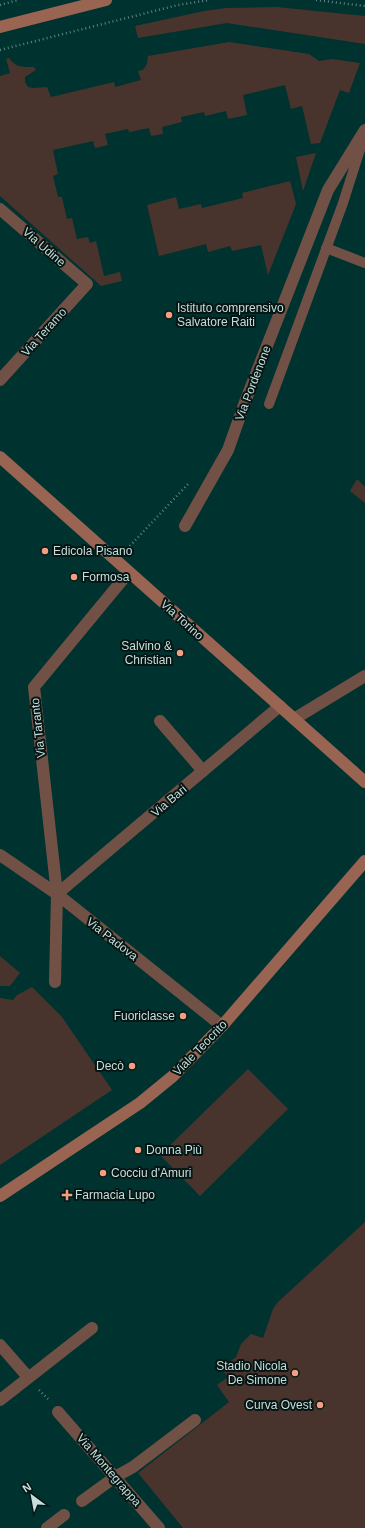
<svg xmlns="http://www.w3.org/2000/svg" width="365" height="1528" viewBox="0 0 365 1528" font-family="Arial,sans-serif">
	<rect width="100%" height="100%" fill="#00322f"/>
	<g fill="#48342d">
		<path d="M277,7L365,16V44L227,23L138,38L135,26L204,11L226,8Z"/>
		<path d="M229,42L309,54L319,61L332,59L360,63L349,93L340,90L320,143L311,144L302,106L291,109L285,85L243,95L247,115L228,119L226,111L205,116L204,112L181,117L182,122L162,127L163,134L151,136L149,128L129,132L128,129L105,134L108,145L95,148L93,141L53,150L58,174L53,176L58,197H62L67,219L72,218L77,239L88,237L90,243L96,241L104,276L120,272L122,281L101,286L0,196V76L10,73L6,59L9,58C16,68 23,67 34,67L36,70L25,77V82L28,87L33,88L47,87L51,97L114,82L115,87L141,80L138,71L143,70L147,64L148,56Z"/>
		<path d="M316,153L303,191L296,157Z"/>
		<path d="M290,181L296,204L268,275L261,245L232,251L230,246L208,252L206,244L159,256L147,205L176,197L179,209L201,204L202,208L243,198L242,193Z"/>
		<path d="M357,479L365,487V503L350,491Z"/>
		<path d="M0,956L20,973L10,986H0Z"/>
		<path d="M32,987L62,1017L112,1090L0,1165V998L13,1000L17,995Z"/>
		<path d="M248,1069L288,1109L200,1196L160,1155Z"/>
		<path d="M365,1222V1528H183L138,1473L229,1402L217,1385L228,1377L221,1368L236,1357L241,1344L251,1334L263,1338L273,1309L278,1302Z"/>
	</g>
	<g fill="none" stroke-linecap="round" stroke-linejoin="round">
		<g stroke="#5f8481" stroke-width="2.5" stroke-dasharray="1 3" stroke-linecap="butt">
			<path d="M316,0L365,6"/>
			<path d="M0,5L18,0"/>
			<path d="M0,50L178,5L209,0"/>
			<path d="M127,549L188,484"/>
			<path d="M39,1390L48,1399"/>
		</g>
		<g stroke="#715145" stroke-width="10">
			<path d="M326,248L365,263"/>
			<path d="M269,404L343,203L364,137"/>
		</g>
		<g stroke="#715145" stroke-width="12">
			<path d="M0,209L87,284L0,380"/>
			<path d="M185,526L228,450L245,402L328,190L365,130"/>
			<path d="M294,719L365,676"/>
			<path d="M160,721L203,771"/>
			<path d="M0,855L57,894L222,1026"/>
			<path d="M57,894L280,706"/>
			<path d="M55,982L57,894L34,687L129,572"/>
			<path d="M0,1345L28,1377"/>
			<path d="M0,1400L92,1328"/>
			<path d="M58,1412L159,1528"/>
			<path d="M82,1501L115,1477L133,1467L195,1420"/>
			<path d="M47,1528L64,1515"/>
		</g>
		<g stroke="#996552" stroke-width="12">
			<path d="M0,27L106,0"/>
			<path d="M0,457L365,782"/>
			<path d="M0,1196L140,1103L173,1076L222,1026L365,861"/>
		</g>
	</g>
	<g fill="#f2a081" stroke="#051615" stroke-width="1.5">
		<circle cx="169" cy="315" r="4"/>
		<circle cx="45" cy="551" r="4"/>
		<circle cx="74" cy="577" r="4"/>
		<circle cx="180" cy="653" r="4"/>
		<circle cx="183" cy="1016" r="4"/>
		<circle cx="132" cy="1066" r="4"/>
		<circle cx="138" cy="1150" r="4"/>
		<circle cx="103" cy="1173" r="4"/>
		<path d="M65 1189h4v4h4v4h-4v4h-4v-4h-4v-4h4z"/>
		<circle cx="295" cy="1373" r="4"/>
		<circle cx="320" cy="1405" r="4"/>
	</g>
	<g text-anchor="middle" dominant-baseline="central" stroke-width="4" stroke-linejoin="round" paint-order="stroke">
		<g font-size="12" fill="#c7dedb" stroke="#051615">
			<text transform="translate(44 247) rotate(41)">Via Udine</text>
			<text transform="translate(44 332) rotate(-48)">Via Teramo</text>
			<text transform="translate(253 383) rotate(-69)">Via Pordenone</text>
			<text transform="translate(182 620) rotate(42)">Via Torino</text>
			<text transform="translate(38 728) rotate(-96)">Via Taranto</text>
			<text transform="translate(169 801) rotate(-40)">Via Bari</text>
			<text transform="translate(112 939) rotate(38)">Via Padova</text>
			<text transform="translate(200 1048) rotate(-46)">Viale Teocrito</text>
			<text transform="translate(109 1470) rotate(49)">Via Montegrappa</text>
		</g>
		<g font-size="12" fill="#c7dedb" stroke="#051615" text-anchor="start">
			<text x="177" y="308">Istituto comprensivo<tspan x="177" dy="14">Salvatore Raiti</tspan></text>
			<text x="53" y="551">Edicola Pisano</text>
			<text x="82" y="577">Formosa</text>
			<text x="172" y="646" text-anchor="end">Salvino &amp;<tspan x="172" dy="14">Christian</tspan></text>
			<text x="175" y="1016" text-anchor="end">Fuoriclasse</text>
			<text x="124" y="1066" text-anchor="end">Decò</text>
			<text x="146" y="1150">Donna Più</text>
			<text x="111" y="1173">Cocciu d'Amuri</text>
			<text x="75" y="1195">Farmacia Lupo</text>
			<text x="287" y="1366" text-anchor="end">Stadio Nicola<tspan x="287" dy="14">De Simone</tspan></text>
			<text x="312" y="1405" text-anchor="end">Curva Ovest</text>
		</g>
	</g>
	<g transform="translate(32 1496) rotate(328)" stroke="#051615" stroke-width="3" paint-order="stroke">
	<path d="M0-3L7 15L0 10L-7 15Z" fill="#c7dedb"/>
	<text y="-6" font-size="11" font-weight="bold" text-anchor="middle" fill="#c7dedb">N</text>
	</g>
</svg>
